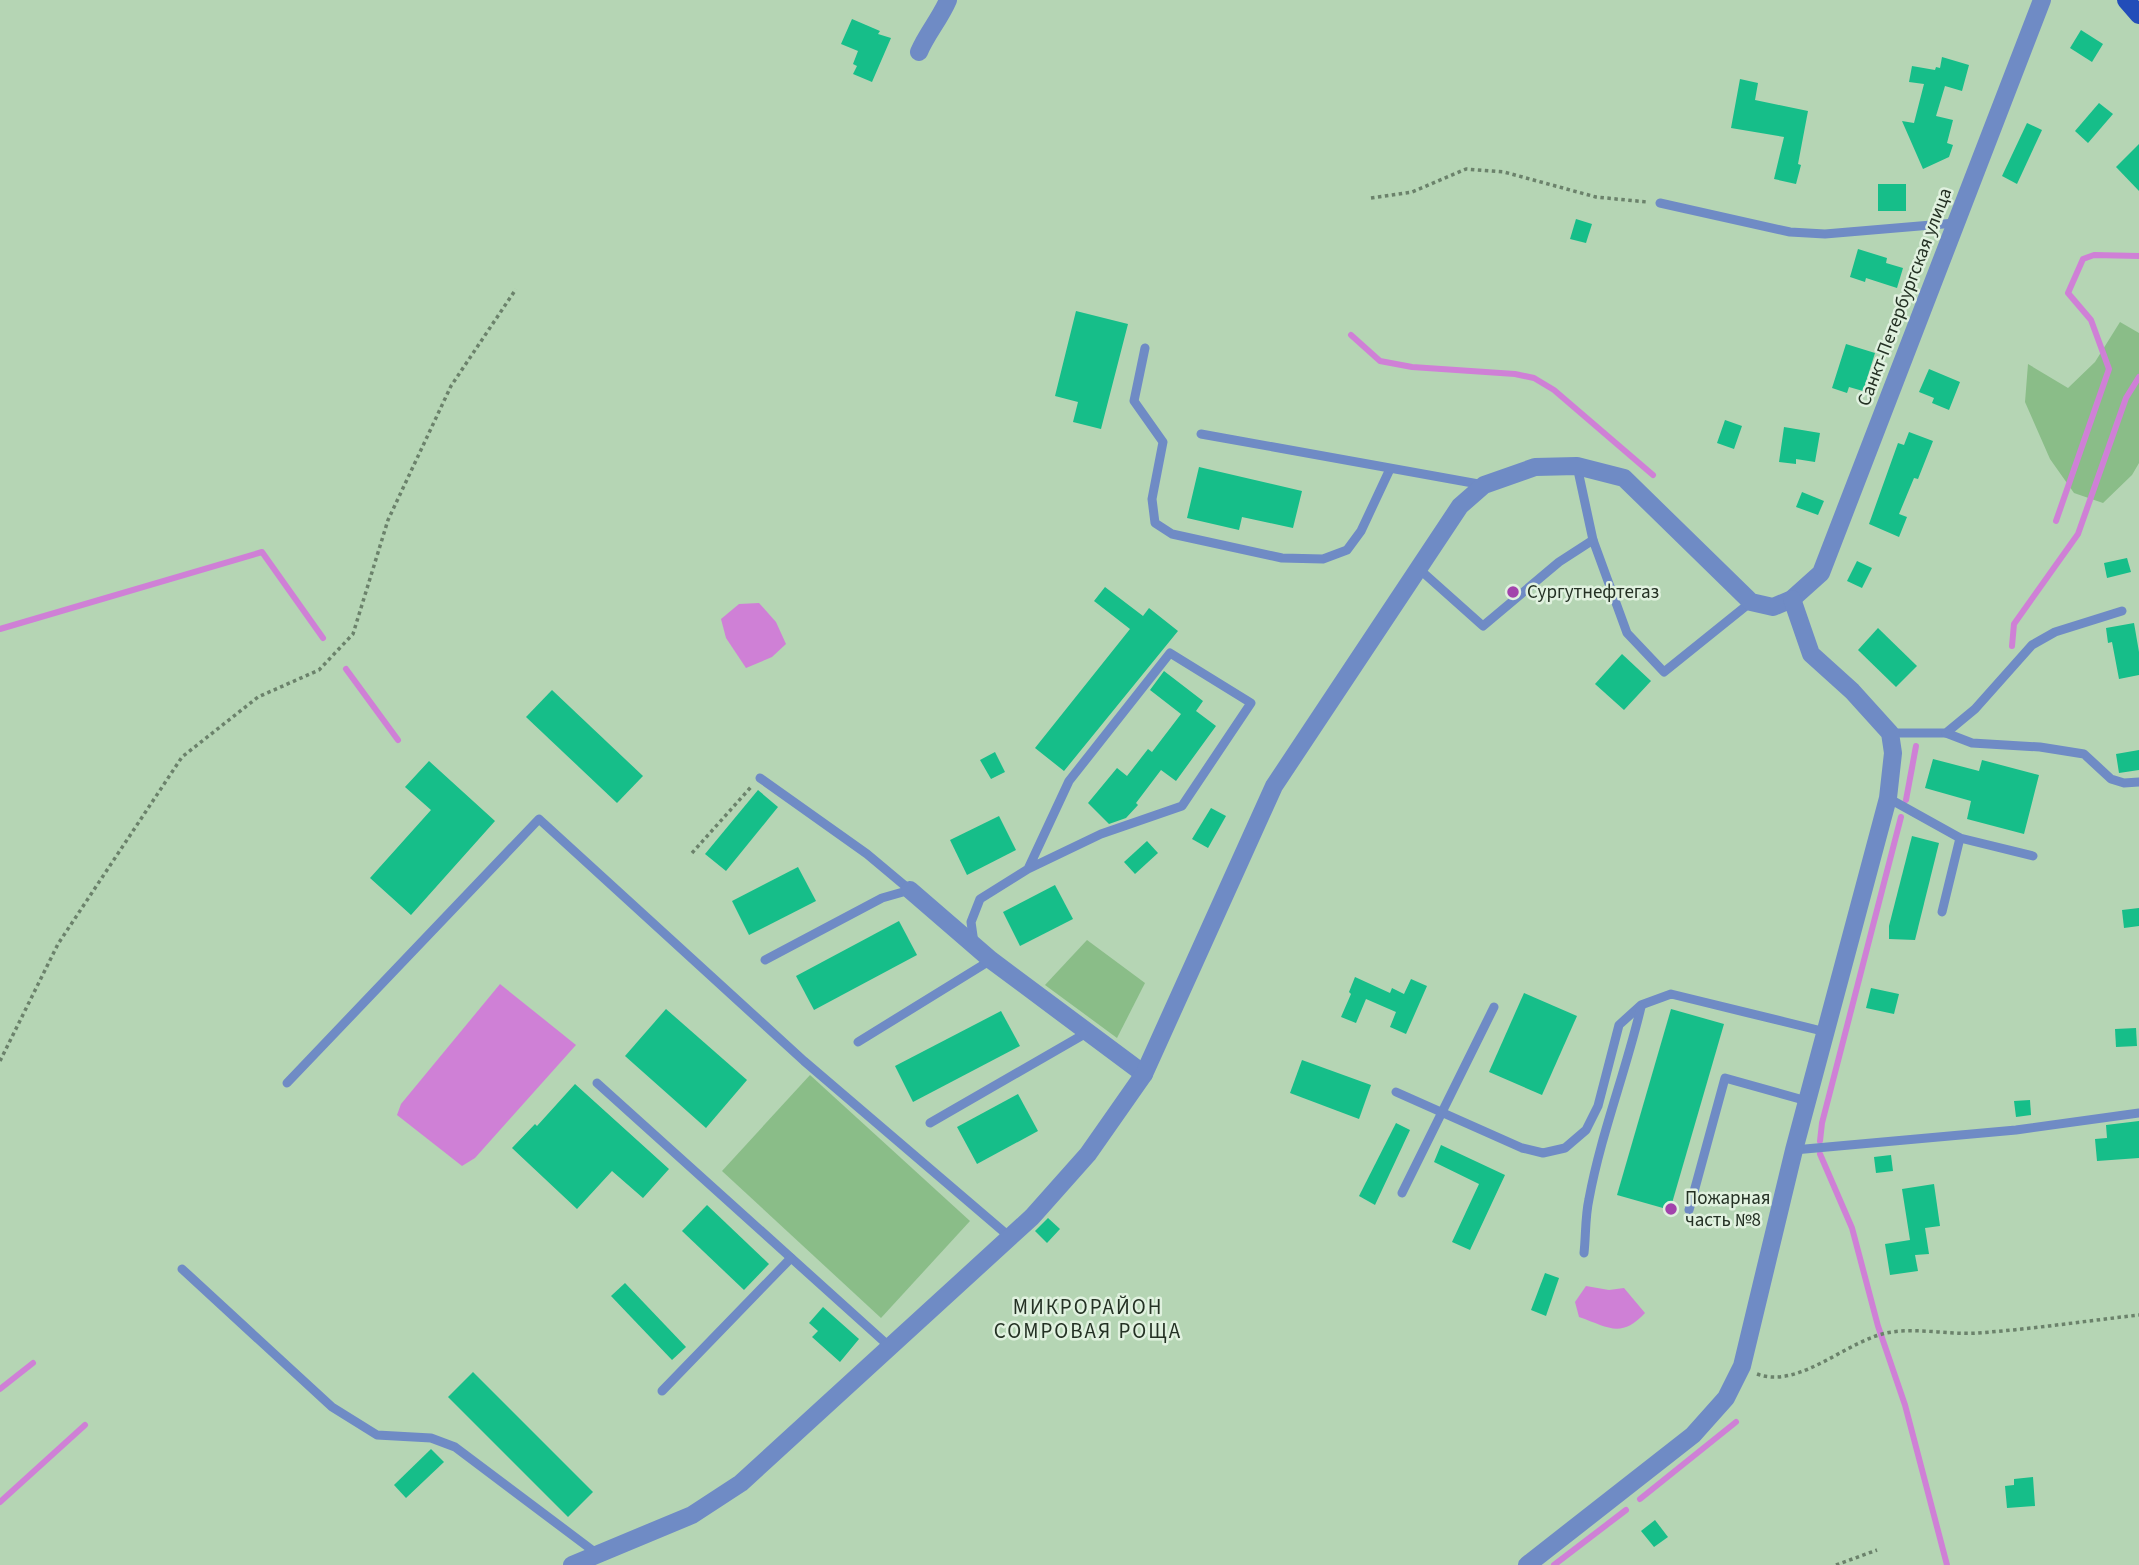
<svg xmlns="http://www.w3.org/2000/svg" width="2139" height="1565" viewBox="0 0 2139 1565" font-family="'Source Sans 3',sans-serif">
	<rect width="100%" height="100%" fill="#b5d5b4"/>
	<g fill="#8abd88">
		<path d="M2120,322L2139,333V463L2132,475L2103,503L2074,493L2050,459L2025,402L2028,364L2068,388L2095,362Z"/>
		<path d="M1087,940L1145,983L1117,1038L1045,985Z"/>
		<path d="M810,1075L970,1221L881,1318L722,1171Z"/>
	</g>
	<g fill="#cf80d6">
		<path d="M759,603L776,622L786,644L772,657L746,668L726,638L721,619L739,604Z"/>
		<path d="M500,984L576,1045L475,1158L462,1166L397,1115L401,1104Z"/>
		<path d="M1586,1286L1609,1290L1624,1288L1645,1313C1621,1339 1608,1327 1579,1317L1575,1302Z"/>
	</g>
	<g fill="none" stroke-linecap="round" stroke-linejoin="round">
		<g stroke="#cf80d6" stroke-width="6">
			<path d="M1351,335L1380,361L1412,367L1515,374L1534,378L1554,390L1653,475"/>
			<path d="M2056,521L2109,369L2091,320L2068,293L2083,259L2094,255L2139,256"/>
			<path d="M0,629L262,552L323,638"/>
			<path d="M2012,646L2014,624L2078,534L2126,398L2139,377"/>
			<path d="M346,669L398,740"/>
			<path d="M1906,800L1916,746"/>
			<path d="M1820,1141L1822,1123L1901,817"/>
			<path d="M1820,1154L1852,1228L1878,1326L1905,1405L1947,1565"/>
			<path d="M0,1389L33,1363"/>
			<path d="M1640,1499L1736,1422"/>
			<path d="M0,1502L85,1425"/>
			<path d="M1554,1565L1626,1510"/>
		</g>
	</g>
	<g fill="#16be89">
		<path d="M852,19L880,31L878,34L891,38L872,82L853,74L857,66L853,64L858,51L841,44Z"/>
		<path d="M2081,30L2103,44L2092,62L2070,48Z"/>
		<path d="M1942,57L1969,65L1962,91L1945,86L1936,116L1953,120L1947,143L1953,145L1949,157L1923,169L1902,121L1914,123L1924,84L1909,82L1912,66L1935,70L1936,67L1940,68Z"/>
		<path d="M1740,79L1758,83L1755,100L1808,111L1798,164L1801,165L1796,184L1774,179L1784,137L1731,128Z"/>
		<path d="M2099,103L2113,114L2088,143L2075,131Z"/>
		<path d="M2027,123L2042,130L2017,184L2002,176Z"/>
		<path d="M2139,144V191L2116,167Z"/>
		<rect x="1878" y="184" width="28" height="27"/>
		<path d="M1576,219L1592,224L1586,243L1570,239Z"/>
		<path d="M1858,249L1887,258L1886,263L1903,268L1897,288L1866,278L1865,282L1850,277Z"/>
		<path d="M1076,311L1128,324L1101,429L1073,422L1078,402L1055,396Z"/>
		<path d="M1846,344L1875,353L1863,391L1849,387L1847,393L1832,388Z"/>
		<path d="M1929,369L1960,382L1949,410L1932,403L1934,398L1919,392Z"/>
		<path d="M1725,420L1742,426L1734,449L1717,443Z"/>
		<path d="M1784,427L1820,433L1815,462L1796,459V464L1779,462Z"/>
		<path d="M1909,432L1933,441L1918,479L1914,478L1899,514L1907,517L1899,537L1869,524L1898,443L1904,445Z"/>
		<path d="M1199,467L1302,491L1293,528L1242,517L1239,530L1187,518Z"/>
		<path d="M1802,492L1824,501L1818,515L1796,507Z"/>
		<path d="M2127,558L2131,572L2107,578L2104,563Z"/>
		<path d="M1857,561L1872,568L1862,588L1847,581Z"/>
		<path d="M1105,587L1143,616L1149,608L1178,631L1064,771L1035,748L1130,629L1094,601Z"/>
		<path d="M2134,623L2139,652V675L2119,679L2112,642L2108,643L2106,628Z"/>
		<path d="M1878,628L1917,666L1896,687L1858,650Z"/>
		<path d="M1622,654L1651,681L1624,710L1595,684Z"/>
		<path d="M1164,671L1203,701L1196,711L1216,726L1176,781L1161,770L1136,803L1138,805L1126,818L1109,824L1088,803L1117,768L1127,776L1148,749L1152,752L1181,714L1150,690Z"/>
		<path d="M552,690L643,776L617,803L526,717Z"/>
		<path d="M2139,750V770L2119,773L2116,754Z"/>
		<path d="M995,752L1005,772L991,779L980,760Z"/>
		<path d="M1933,759L1979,771L1982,760L2039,775L2024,834L1967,819L1971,801L1925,788Z"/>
		<path d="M429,761L495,821L411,915L370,878L431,810L405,787Z"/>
		<path d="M758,790L778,807L726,871L705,854Z"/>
		<path d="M1211,808L1226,816L1208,848L1192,839Z"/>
		<path d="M999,816L1016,850L967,875L950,840Z"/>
		<path d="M1912,836L1939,843L1915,940L1889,939V926Z"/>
		<path d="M1147,841L1158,853L1135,874L1124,862Z"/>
		<path d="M798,867L816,901L749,935L732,901Z"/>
		<path d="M1055,885L1073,919L1020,946L1003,912Z"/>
		<path d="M2139,908V926L2124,928L2122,910Z"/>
		<path d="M899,921L917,955L814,1010L796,976Z"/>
		<path d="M1355,977L1390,993L1392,988L1404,994L1411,979L1427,986L1406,1034L1390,1027L1396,1012L1366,999L1356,1023L1341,1017L1351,994L1349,992Z"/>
		<path d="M1871,988L1899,994L1894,1014L1866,1008Z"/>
		<path d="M1524,993L1577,1016L1542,1095L1489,1072Z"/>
		<path d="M666,1009L747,1080L706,1128L625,1056Z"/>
		<path d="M1671,1009L1724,1024L1670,1210L1617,1195Z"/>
		<path d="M1001,1011L1020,1046L913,1102L895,1066Z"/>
		<path d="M2136,1028L2137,1046L2116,1047L2115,1029Z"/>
		<path d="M1302,1060L1371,1085L1359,1119L1290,1093Z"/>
		<path d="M575,1084L669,1169L643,1198L612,1171L577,1209L512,1148L535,1124L537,1126Z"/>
		<path d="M1018,1094L1038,1131L977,1164L957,1127Z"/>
		<path d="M2030,1100L2031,1115L2016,1117L2014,1101Z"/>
		<path d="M2139,1121V1158L2097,1161L2095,1139L2107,1138L2106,1125Z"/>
		<path d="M1396,1123L1410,1130L1375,1205L1359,1196Z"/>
		<path d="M1441,1145L1505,1175L1470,1250L1452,1242L1479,1184L1434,1162Z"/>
		<path d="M1891,1155L1893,1171L1876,1173L1874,1157Z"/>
		<path d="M1934,1184L1940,1226L1925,1228L1929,1254L1915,1255L1918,1271L1890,1275L1885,1244L1910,1240L1902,1189Z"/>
		<path d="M707,1205L769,1264L744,1290L682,1231Z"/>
		<path d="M1048,1218L1060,1229L1047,1243L1035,1231Z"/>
		<path d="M1545,1273L1559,1278L1546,1316L1531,1310Z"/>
		<path d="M625,1283L686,1347L672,1360L611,1296Z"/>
		<path d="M823,1307L859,1339L840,1362L812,1337L818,1331L809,1323Z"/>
		<path d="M473,1372L593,1492L568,1517L448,1397Z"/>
		<path d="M431,1449L444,1462L406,1498L394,1485Z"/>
		<path d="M2033,1477L2035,1506L2007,1508L2005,1486L2014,1485V1479Z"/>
		<path d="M1655,1520L1668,1537L1654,1547L1641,1531Z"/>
	</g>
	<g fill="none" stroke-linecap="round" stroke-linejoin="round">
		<g stroke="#6b826b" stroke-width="3.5" stroke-dasharray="3.5 3.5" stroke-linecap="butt">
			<path d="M1371,198L1412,192L1466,169L1504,172L1596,197L1647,202"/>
			<path d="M692,853L751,787"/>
			<path d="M0,1061L58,944L182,757L258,697L319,670L353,634L388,520L451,386L516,289"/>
			<path d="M1757,1374C1801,1390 1848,1338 1892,1332C1920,1328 1950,1335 1978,1333C2032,1329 2086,1321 2139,1315"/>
			<path d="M1836,1565L1877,1550"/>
		</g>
		<g stroke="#6f8bc5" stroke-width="9">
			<path d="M1660,203L1790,232L1825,234L1955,223"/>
			<path d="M1145,348L1134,401L1163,442L1152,499L1155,523L1172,534L1282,558L1323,559L1347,550L1361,531L1390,469"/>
			<path d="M1201,434L1484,485"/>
			<path d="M1593,540L1627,633L1664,672L1751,602"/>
			<path d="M1418,568L1483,626L1559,562L1593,540L1577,466"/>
			<path d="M1890,733H1946L1975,709L2032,645L2055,632L2122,611"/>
			<path d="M1946,733L1972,743L2040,747L2084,754L2111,779L2124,783L2139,782"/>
			<path d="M760,778L867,854L910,890"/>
			<path d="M1888,798L1960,838L2033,856"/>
			<path d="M1942,912L1960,838"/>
			<path d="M974,943L971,922L980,899L1028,869L1069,781L1170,653L1251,703L1182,806L1101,834L1028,869"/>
			<path d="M765,960L882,898L910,890"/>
			<path d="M858,1042L991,960"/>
			<path d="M287,1083L539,819L804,1061L1011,1238"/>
			<path d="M597,1083L890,1347"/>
			<path d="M1396,1092L1522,1148L1543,1153L1565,1148L1586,1130L1598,1106L1619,1025L1641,1005L1671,994L1826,1032"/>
			<path d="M930,1123L1088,1032"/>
			<path d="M1794,1150L2016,1130L2139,1113"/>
			<path d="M1402,1193L1494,1007"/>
			<path d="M1689,1210L1725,1078L1807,1101"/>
			<path d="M1584,1253C1586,1235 1585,1217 1589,1199C1601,1134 1626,1071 1641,1007"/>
			<path d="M182,1269L332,1407L377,1435L431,1438L455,1447L596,1553"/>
			<path d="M662,1391L791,1258"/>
		</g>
		<g stroke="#6f8bc5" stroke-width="18">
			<path d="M919,52C927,33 940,19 948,0"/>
			<path d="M910,890L991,960L1144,1074"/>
			<path d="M572,1565L692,1515L741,1483L1032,1217L1088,1154L1144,1074L1274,786L1460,506L1484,485L1535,467L1577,466L1624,478L1751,602L1773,607L1792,599L1821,573L2042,0"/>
			<path d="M1527,1565L1693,1435L1726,1398L1742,1366L1794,1150L1888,798L1893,753L1890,733L1852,691L1811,654L1792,599"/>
		</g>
		<path stroke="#224db9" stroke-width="18" d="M2126,0L2139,15"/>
	</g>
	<g fill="#a243ac" stroke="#e0f1df" stroke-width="2.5">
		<circle cx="1513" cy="592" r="7"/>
		<circle cx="1671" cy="1209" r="7"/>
	</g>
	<g text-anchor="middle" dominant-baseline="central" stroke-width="5" stroke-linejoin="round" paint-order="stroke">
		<g font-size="19" fill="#243124" stroke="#e0f1df">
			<text transform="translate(1905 297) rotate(-69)">Санкт-Петербургская улица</text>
		</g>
		<g font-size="19" fill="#243124" stroke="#e0f1df" text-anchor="start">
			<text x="1527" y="592">Сургутнефтегаз</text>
			<text x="1685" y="1198">Пожарная<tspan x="1685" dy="22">часть №8</tspan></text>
		</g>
		<g font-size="21" letter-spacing="2" fill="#243124" stroke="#e0f1df">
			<text x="1088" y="1307">МИКРОРАЙОН<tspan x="1088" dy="24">СОМРОВАЯ РОЩА</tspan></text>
		</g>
	</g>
</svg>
